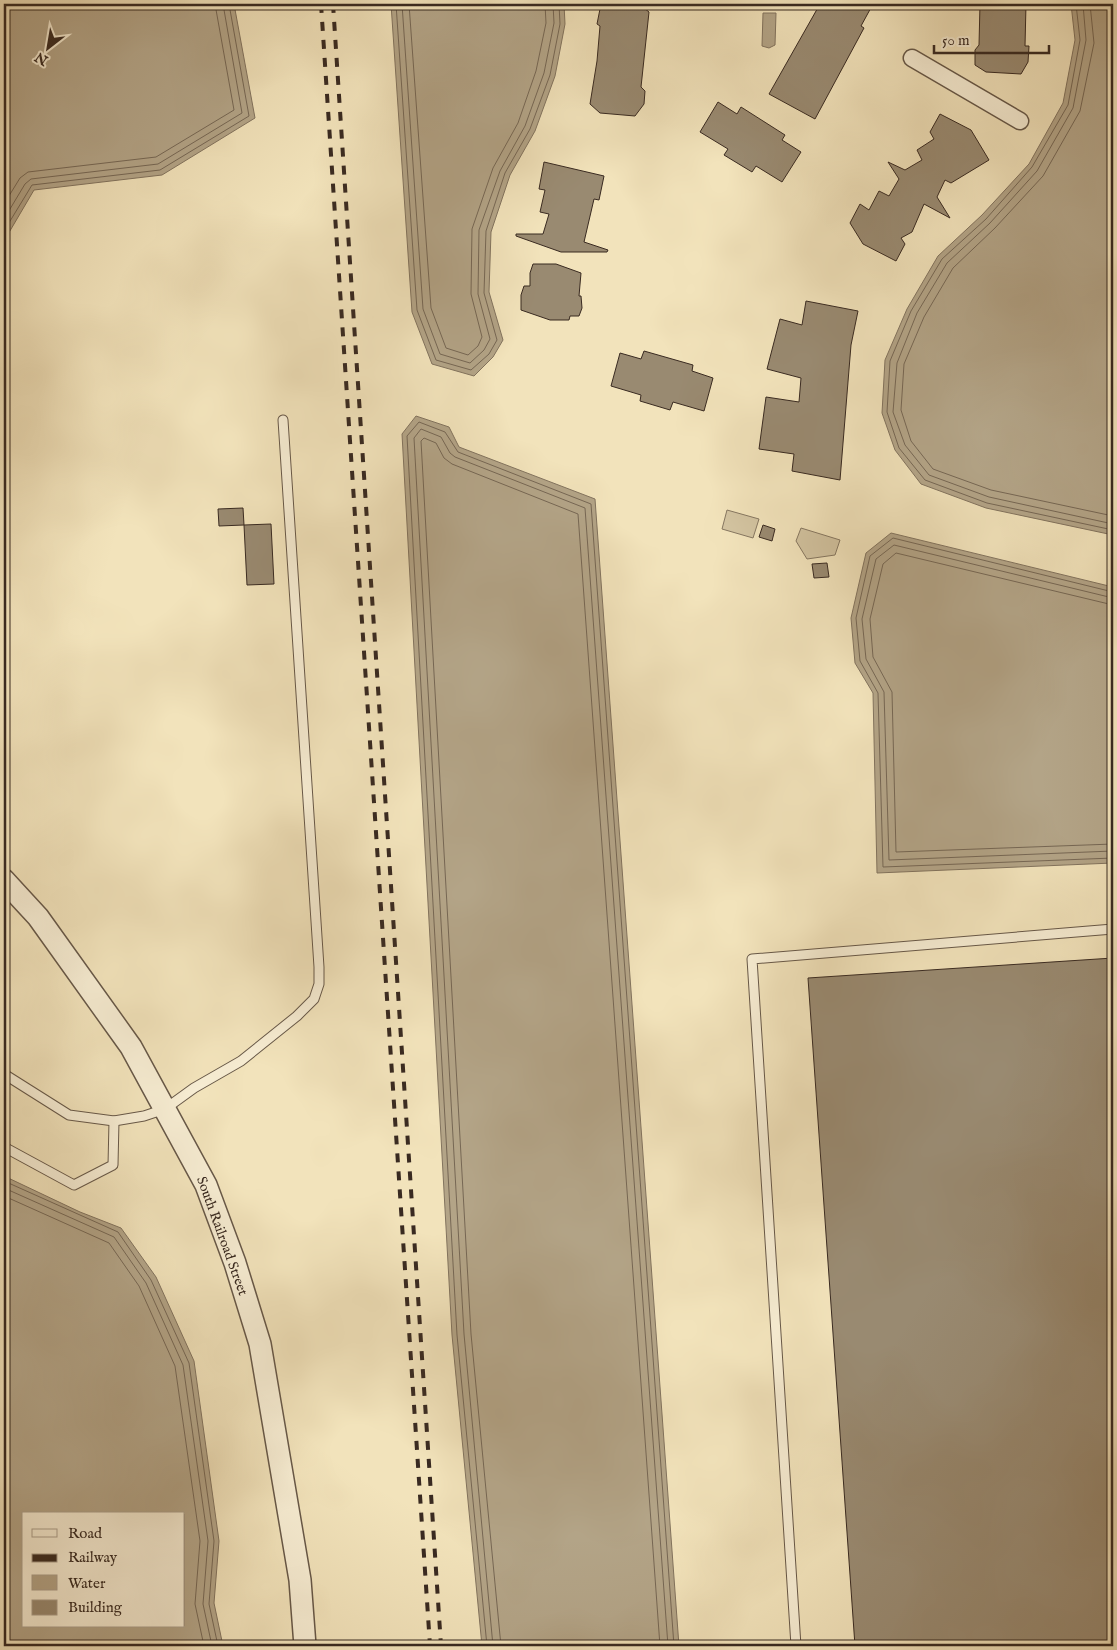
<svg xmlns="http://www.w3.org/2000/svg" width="1117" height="1650" viewBox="0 0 1117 1650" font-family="'IM FELL English',serif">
	<rect width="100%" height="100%" fill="#f2e3bb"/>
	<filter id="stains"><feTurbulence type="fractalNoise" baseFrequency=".004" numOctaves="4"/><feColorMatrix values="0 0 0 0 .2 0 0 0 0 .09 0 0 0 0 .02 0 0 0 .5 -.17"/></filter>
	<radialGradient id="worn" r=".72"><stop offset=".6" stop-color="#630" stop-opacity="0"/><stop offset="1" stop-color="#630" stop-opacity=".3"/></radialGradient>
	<g fill="#d3c4a1" stroke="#867761">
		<path d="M727,510L759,519L753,538L722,529Z"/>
		<path d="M801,528L840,540L835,555L807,559L796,541Z"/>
	</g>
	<g fill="#b3a487" stroke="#82735e" fill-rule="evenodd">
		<path d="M4,4H234L255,118L162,175L34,190L4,241Z"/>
		<path d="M391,4H564L565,24L555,76L535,131L510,175L491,232L489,292L503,340L493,357L474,376L432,364L412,312Z"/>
		<path d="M1071,4H1113V535L986,508L921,484L895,450L882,413L885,360L907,309L938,256L982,215L1029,164L1063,103L1075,40Z"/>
		<path d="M763,13H776L775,45L769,48L762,46Z"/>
		<path d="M416,416L449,427L459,447L595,499L679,1646H482L452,1335L402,434Z"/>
		<path d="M891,533L1113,587V863L877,873L873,693L855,663L851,618L866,553Z"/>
		<path d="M4,1176L80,1212L121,1228L156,1277L194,1361L219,1541L214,1603L223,1646H4ZM24,1514H184V1626H24Z"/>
	</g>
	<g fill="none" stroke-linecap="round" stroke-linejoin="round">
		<g stroke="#766754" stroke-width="1">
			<path d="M396,4L417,310L436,360L471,370L489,354L497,340L484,293L486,231L505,173L530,129L550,75L560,24L559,4"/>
			<path d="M402,4L423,309L440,354L470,363L484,350L490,339L478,294L479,230L500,171L525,126L544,73L554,23L553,4"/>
			<path d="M409,4L431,308L446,348L468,355L478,346L482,337L471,294L472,229L493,168L518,123L536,71L546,23L545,4"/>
			<path d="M1076,4L1080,40L1068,105L1032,167L986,219L942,259L911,311L890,361L887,412L899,448L925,480L987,503L1113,530"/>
			<path d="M1083,4L1086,40L1073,108L1037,171L990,223L947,263L917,313L897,363L893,412L905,445L929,475L989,497L1113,524"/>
			<path d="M1090,4L1094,43L1080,111L1043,176L995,228L953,268L924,317L904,364L901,410L911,441L933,469L991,490L1113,516"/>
			<path d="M4,204L20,178L28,172L156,157L234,110L215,4"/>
			<path d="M4,219L25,184L31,179L158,164L242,113L223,4"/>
			<path d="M4,231L32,185L160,170L249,116L229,4"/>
			<path d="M1113,592L893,538L870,556L856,618L860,661L878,693L883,867L1113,858"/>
			<path d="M1113,598L894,545L876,559L862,619L866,659L884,692L889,860L1113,851"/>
			<path d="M1113,605L896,553L883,564L870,619L873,657L892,692L896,852L1113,844"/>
			<path d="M4,1181L118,1232L151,1280L189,1363L214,1541L209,1604L218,1646"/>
			<path d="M4,1188L114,1237L146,1283L183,1365L208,1541L203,1604L212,1646"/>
			<path d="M4,1196L109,1243L139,1286L175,1366L200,1541L195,1604L204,1646"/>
			<path d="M487,1646L457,1335L407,436L419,422L445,432L458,452L591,504L674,1646"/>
			<path d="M493,1646L464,1334L414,438L421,429L441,437L450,453L455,457L585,508L668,1646"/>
			<path d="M501,1646L471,1334L421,441L424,438L436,443L444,458L452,464L578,514L660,1646"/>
		</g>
	</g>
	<g fill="#998a71" stroke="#392a21">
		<path d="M601,4H639L649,12L641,87L645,91L644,104L635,116L600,113L590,104L597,61L600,26L597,24Z"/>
		<path d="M820,4H873L861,26L864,28L815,119L769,94Z"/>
		<path d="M980,4H1026L1025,46H1029L1028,62L1021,74L986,72L975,65V50L979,45Z"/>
		<path d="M718,102L737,114L741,107L785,135L782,140L801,152L782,182L756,166L752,172L724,155L728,149L700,132Z"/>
		<path d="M940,114L971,130L989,160L951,183L945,180L937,197L950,218L924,204L912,232L901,238L905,244L896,261L863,244L850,223L860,204L869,210L879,191L889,196L899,179L888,162L905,170L922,160L917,150L934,139L930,132Z"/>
		<path d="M544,162L604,176L599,200L594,199L584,242L608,250L607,252H561L516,236V234H543L549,214L540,212L545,190L539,189Z"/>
		<path d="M533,264H556L581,273L579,296H581L582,308L579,316H570L569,320H550L521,310V295L524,286H530V273Z"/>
		<path d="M806,301L858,311L851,345L840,480L792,471L794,454L759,449L766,397L799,402L801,378L767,369L780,319L802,325Z"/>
		<path d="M644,351L693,365L692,371L713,378L704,411L673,402L670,410L640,401L641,395L611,386L620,353L641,359Z"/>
		<path d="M243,508L244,525L219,526L218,509Z"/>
		<path d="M271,524L274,584L247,585L244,525Z"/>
		<path d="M763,525L775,529L772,541L759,537Z"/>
		<path d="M827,563L829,577L814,578L812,564Z"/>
		<path d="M1113,958V1646H855L808,978Z"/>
	</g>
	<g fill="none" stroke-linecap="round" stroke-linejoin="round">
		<g stroke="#675848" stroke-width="11">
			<g id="service">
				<path d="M4,1074L69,1115L114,1121L144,1116L165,1109L194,1088L241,1061L297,1016L314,999L319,984V967L283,420"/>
				<path d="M4,1147L74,1185L113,1165L114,1121"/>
				<path d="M796,1646L752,959L1113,929"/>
			</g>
		</g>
		<g stroke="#675848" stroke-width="19">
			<path id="minor" d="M912,58L1020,121"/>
		</g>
		<g stroke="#675848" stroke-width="24">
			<path id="tertiary" d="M4,880L38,917L131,1047L206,1185L235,1263L260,1344L300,1580L305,1646"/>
		</g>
		<use href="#service" stroke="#f7edd3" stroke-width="9"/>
		<use href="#minor" stroke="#f7edd3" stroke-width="16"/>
		<use href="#tertiary" stroke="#f7edd3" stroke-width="21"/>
		<g stroke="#392a21" stroke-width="4" stroke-dasharray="9 9" stroke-linecap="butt">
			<path d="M321,4L430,1646"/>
			<path d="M333,4L441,1646"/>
		</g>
	</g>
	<g text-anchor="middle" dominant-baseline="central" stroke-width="5" stroke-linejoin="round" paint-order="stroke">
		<g font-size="14" fill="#392a21" stroke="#f7edd3">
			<text transform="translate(222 1236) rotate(70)">South Railroad Street</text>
		</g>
	</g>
	<rect width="1117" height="1650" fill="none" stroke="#f2e3bb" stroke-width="20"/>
	<rect x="5" y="5" width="1107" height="1640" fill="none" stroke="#392a21" stroke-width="2.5"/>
	<rect x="10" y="10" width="1097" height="1630" fill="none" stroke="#392a21"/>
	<rect x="22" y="1512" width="162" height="115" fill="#f7edd3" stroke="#ab9f8c"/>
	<rect x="32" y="1529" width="25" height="8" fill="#f7edd3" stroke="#ab9f8c"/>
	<text x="68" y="1538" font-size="15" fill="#392a21">Road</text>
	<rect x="32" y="1554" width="25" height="8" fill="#392a21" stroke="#ab9f8c"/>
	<text x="68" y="1562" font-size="15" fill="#392a21">Railway</text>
	<rect x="32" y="1575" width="25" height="15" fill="#b3a487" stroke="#ab9f8c"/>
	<text x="68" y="1588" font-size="15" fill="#392a21">Water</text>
	<rect x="32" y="1600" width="25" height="15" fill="#998a71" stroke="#ab9f8c"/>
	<text x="68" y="1612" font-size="15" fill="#392a21">Building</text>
	<g transform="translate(48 48) rotate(211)" stroke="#f7edd3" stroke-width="4" paint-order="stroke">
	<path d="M0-4L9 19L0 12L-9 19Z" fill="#392a21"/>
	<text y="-8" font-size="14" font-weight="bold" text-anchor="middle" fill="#392a21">N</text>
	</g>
	<path d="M934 45v8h115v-8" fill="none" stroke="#392a21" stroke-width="2.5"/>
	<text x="942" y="45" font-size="15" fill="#392a21" stroke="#f7edd3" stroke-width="4" paint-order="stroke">50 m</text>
	<rect width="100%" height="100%" filter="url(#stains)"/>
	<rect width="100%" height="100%" fill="url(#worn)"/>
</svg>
